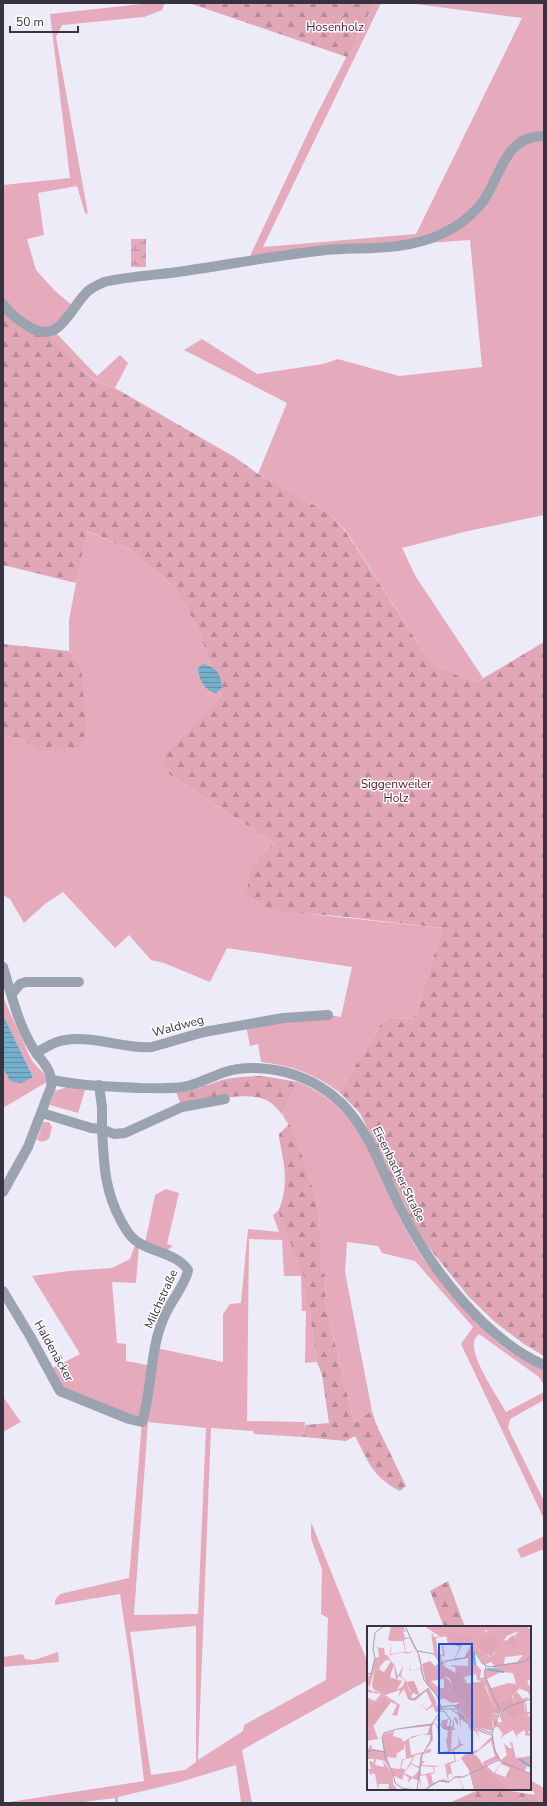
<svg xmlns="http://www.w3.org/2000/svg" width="547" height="1806" viewBox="0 0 547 1806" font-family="'Nunito Sans',sans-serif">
	<defs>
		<pattern id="forest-firs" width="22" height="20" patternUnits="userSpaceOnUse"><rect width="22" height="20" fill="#e2a7b7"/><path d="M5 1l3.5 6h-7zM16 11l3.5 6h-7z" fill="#b88996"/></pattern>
		<pattern id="wetland-marsh" width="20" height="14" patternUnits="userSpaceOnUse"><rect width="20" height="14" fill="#e5aabb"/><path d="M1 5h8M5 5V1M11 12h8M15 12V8" fill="none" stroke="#ba8b9a"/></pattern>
		<pattern id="water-rules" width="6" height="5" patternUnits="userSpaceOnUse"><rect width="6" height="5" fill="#76afcc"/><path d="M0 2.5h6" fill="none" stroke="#628fa7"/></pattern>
	</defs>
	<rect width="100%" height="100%" fill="#eeebf9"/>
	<g fill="#e5aabb" fill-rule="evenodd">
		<path d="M150,3H165L162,10L144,17L62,25L56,37L88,214L85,213L77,186L38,193L44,235L27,239L36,270L55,291L73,306L57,324L43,329L22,319L3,299V185L70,178L50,14Z"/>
		<path d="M374,3H381L263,247L416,234L522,18L408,3H544V134H528L471,211L451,225L413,240L249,258L314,120Z"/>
		<path d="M544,139V515L468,531L402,548L416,577L483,678L477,682L457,675L431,663L346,531L330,514L258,474L287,403L184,350L202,339L257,374L323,364L338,359L399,376L482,367L470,240L427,243L463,224L509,159L525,143Z"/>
		<path d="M57,334L97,376L120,355L128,363L115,388C87,382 68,356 49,336Z"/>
		<path d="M86,531L129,549L175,588L199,631L221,696L165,753L162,763L170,775L274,843L261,855L271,910L442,928L417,1012L412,1019L390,1018L381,1024L339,1092C315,1074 291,1065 261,1062L258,1044L250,1046L246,1025L328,1015L341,1017L352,967L227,948L210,982L164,963L151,960L129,935L115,948L63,892L45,904L24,923L10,899L3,895V735L24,740L38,751L81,665L69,651V620Z"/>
		<path d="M3,997L32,1061L50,1080L3,1108V1068L10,1081L33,1077L3,1015Z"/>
		<path d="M298,1082C368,1110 377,1178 410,1237C419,1255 433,1271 446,1286C464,1307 481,1329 502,1346C515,1356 530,1363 544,1370V1385L539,1377L479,1334C475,1338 473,1342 474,1348C476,1365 497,1396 506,1412L544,1392V1400L510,1419L508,1428L544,1501V1519L461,1344L473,1327L415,1261L382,1253L378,1246L347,1242L345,1272L372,1411L354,1422L326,1306L325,1275L321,1269L322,1246L317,1201L296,1137L282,1114Z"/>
		<path d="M67,1087L85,1090L78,1113L50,1105L55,1091Z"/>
		<path d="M43,1122H49L52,1127L49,1139L42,1142L37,1140Z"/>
		<path d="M166,1189L179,1193L167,1244L173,1246L166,1251L145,1243L155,1195Z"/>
		<path d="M278,1211L305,1277L306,1304L309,1309L317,1362L305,1363L306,1311H302L301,1276H284L282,1240L249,1239L247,1421L305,1422L303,1437L254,1434L253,1431L211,1428L198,1760L243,1731L244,1725L326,1680L328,1618L321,1614L322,1570L311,1538V1522L367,1661H368V1680L242,1750L252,1803L241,1802L236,1765L177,1783L118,1797V1803H115V1798L76,1803H3L144,1781L130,1661L120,1594L55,1605V1600L60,1594L129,1578L142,1422L63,1393L49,1370L80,1354L32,1276L69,1271L112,1268L130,1259L135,1245H139L136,1283L112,1282L117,1343L126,1344V1361L153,1366L156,1348L223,1362V1314L230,1304L241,1303L248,1229L279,1232L273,1215ZM148,1422L206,1428L198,1614L134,1615ZM196,1626V1762L185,1770L151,1775L130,1632Z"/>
		<path d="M3,1397L21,1422L3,1432Z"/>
		<path d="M544,1536V1549L521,1558L517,1549Z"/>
		<path d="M58,1652L59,1662L3,1667V1657L23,1654L25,1659L34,1660Z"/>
		<path d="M530,1780L544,1788V1803H539L530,1785Z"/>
	</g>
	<g fill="url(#forest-firs)">
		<path d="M189,3H374L347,57Z"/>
		<path d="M3,299C15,315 33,323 49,336C71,355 84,382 115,388L236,458L258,474L330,514L346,532L431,663L457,675L477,682L544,642V1356L524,1344L495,1322L469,1297L421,1238L360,1113L339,1092L381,1024L390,1018L412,1019L417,1012L442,928L337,916L283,912L271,910L246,894L251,871L261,855L274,843L170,775L162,763L165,753L221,696L199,631L175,588L129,549L87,531L76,583L3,565Z"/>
		<path d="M3,644L69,651L81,665L86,729L82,746L58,751H37L24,740L3,735Z"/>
		<path d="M263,1076L298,1082L282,1114C277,1109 272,1102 266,1100C244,1090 204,1102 182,1107L176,1092C193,1091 207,1085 222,1080C236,1077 249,1076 263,1076Z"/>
		<path d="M289,1124L296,1137L317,1201L322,1246L321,1269L325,1275L326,1306L354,1422L372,1411L376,1424L406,1486L400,1491C371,1476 369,1462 355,1436L346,1441L303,1437L305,1425L329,1423L322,1375L317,1362L309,1309L306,1304L304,1277L278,1211C286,1195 286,1176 283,1159C282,1150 279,1142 279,1134Z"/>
		<path d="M448,1581L465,1627H444L430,1591Z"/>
		<path d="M496,1789L536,1795L539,1803H449L476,1791Z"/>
	</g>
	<rect fill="url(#wetland-marsh)" x="131" y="239" width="15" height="28"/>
	<g fill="url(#water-rules)">
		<path d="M204,664C218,669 220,673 222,688L216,693C205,691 199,680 198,669L200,666Z"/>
		<path d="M3,1015L33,1077L21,1083L10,1081L3,1068Z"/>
	</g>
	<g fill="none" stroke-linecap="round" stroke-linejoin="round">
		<g stroke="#9ba3b0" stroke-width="10">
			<path d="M12,994L20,984L26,982H79"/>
			<path d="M36,1053C45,1048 54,1041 65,1040C94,1035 123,1049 152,1047L204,1032L283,1018L328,1015"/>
			<path d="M99,1085L102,1107V1129L114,1134L125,1133L182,1107L225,1099"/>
			<path d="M3,1291L30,1336L60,1391L129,1419L142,1422C153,1387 149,1347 166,1313C171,1302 187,1281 188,1270C180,1256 156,1252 143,1245C131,1240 127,1231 121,1221C104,1189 104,1164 102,1129L91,1128L42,1113"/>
		</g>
		<g stroke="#9ba3b0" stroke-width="10">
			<path d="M3,304C9,313 18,320 28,326C60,347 70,307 88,291C93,287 98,285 104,282C130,276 158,275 185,271C232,264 279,255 326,250C364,247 404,251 439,235C456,228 473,215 484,200C501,174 506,135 544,136"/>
			<path d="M3,967C12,996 19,1029 37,1054C45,1065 53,1072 51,1087L28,1147L3,1192"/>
			<path d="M52,1080C81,1086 112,1087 141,1088C155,1088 169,1089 183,1087C197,1085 212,1076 225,1072C246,1065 275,1068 295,1075C361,1098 373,1153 401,1209C429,1266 484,1339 544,1365"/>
		</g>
	</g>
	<g text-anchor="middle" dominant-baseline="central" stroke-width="3" stroke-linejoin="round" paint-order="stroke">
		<g font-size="12" fill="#5a1530" stroke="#fff">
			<text x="335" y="27">Hosenholz</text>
			<text x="396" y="784">Siggenweiler<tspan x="396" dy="14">Holz</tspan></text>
		</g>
		<g font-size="12" fill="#373341" stroke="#fff">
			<text transform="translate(178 1026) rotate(-15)">Waldweg</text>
			<text transform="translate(399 1174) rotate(64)">Eisenbacher Straße</text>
			<text transform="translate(161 1299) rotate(-66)">Milchstraße</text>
			<text transform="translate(54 1351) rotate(61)">Haldenäcker</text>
		</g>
	</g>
	<g transform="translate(367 1626)">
		<rect width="164" height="164" fill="#eeebf9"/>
		<path d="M24,0H36L39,6L36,5L38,12L42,11L41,8L51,27L53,35L56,52L53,43L43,45L42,38L44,45L54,42L50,25L20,29L24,35L19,34L14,39L12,43L17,46L8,43L2,63L7,66L8,65L18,69L35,61L38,55L36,53L32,50L30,54L22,52L25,40L23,51L29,53L26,35L31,50L36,40L34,50L40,56L53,52L39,56L43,66H47L44,70L46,73L62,62L70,77L68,80L72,78L75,83L69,87L66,80L59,85V83L51,76L60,83L65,78L59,65L48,75L41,73L37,63L31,71L33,64L18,69L33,79L30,90L25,89L30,79L24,76L6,99L11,113L0,115V103L5,102L6,98L24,76L17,71L13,77L9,74L4,79L0,77V71L8,75L14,68L0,66L2,62L0,52L5,46L8,32L12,31L11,22L6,21L17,22L18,29H23L24,15L21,14ZM42,12L49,25L39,28L37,14ZM24,15H36L38,26L24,28ZM85,0L113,9L130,0H160L164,4V52L160,56L164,62V73L161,66L148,61L142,73L131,76L126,81L119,60L114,55L110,54L109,48L97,51L101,59L98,58L88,46L89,42L83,39L101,40V32L87,33L95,17L98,18L100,8L91,7ZM152,5L147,10L150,19L137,14L140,10ZM114,11L129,19L127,29L123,31L112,24ZM96,18L104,19L97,32H88ZM108,26L117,39L124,36L127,39L126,42L118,43V51L113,52L114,44L107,36ZM156,29L150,36L137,38L138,31ZM134,46L146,47L149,58L142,57L124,62L120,53ZM64,6L65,9L67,6L66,11L80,10L82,17L76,19L78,31L75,29L74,32L79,41L67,27ZM79,10L81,18L75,19L76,28L71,29L69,12ZM77,50L84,56L86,60L82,64L89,69L87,72L99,74L93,84L87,81L93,76L85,77L76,72L74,74L62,61L64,55L72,62H77ZM150,66L156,73L162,71L159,75L160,86H164L160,90L164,91V104L161,106L164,110L157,109L159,107L157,104L150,109L151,113L146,104L133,112L136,108L131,101H127L124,87L131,89L129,94L133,97L135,95L132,90L137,84L146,95L157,88L159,73L147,78L146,69ZM90,83L104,100L126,109L127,121L134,134L140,129L137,117L142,122H145L143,117L145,116L149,132L164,130V141L161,139L157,146H164V164H144L117,140L116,136L128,130L124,115L106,129L104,125L111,124L125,110L110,105L113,113L109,117L113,113L108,105L103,104L106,111L104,112L105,110L101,98L93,93L94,104ZM132,133L135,136L127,147L119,139ZM134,138L143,142L138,151L128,147ZM89,91L91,95V100L87,93V103L91,104H85L84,124L92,119L91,110L94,118H97L87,124L89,135L96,133L83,138L86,151L91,150L96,151L92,152L97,163L91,164L96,162L91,151L87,152L84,147L81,149L82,157L73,155L75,162L73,155L58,164L62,160L59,149L53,150L54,164L52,155L45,152L41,157L42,152L37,148L35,154L26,149V158L31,164H21L22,158H12L11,164L8,148L5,147L4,150L1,143H4L2,135L7,136V133H1L0,139V125L4,118L5,123L17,125L15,113L17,108L27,105L26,110L35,113L36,116L46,110L60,108L63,100L34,103L52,99H64L68,96L73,104L71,105L68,97L65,100L66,114L63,117L64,122H68V125V122H64L63,118L59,124L64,123V126L57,128L63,116L64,109H54L42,113L44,129L56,126L55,135L60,136H57L55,139L73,140L80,138L79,127L71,128L70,125L69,120L71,127L81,125L79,114H76L80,113L81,104L76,102L74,95L81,93L80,100H85L87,92ZM38,116L39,133H35L33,143L24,142L20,131L29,132L30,127L37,123ZM86,125L88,135L80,137L79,127ZM54,128L53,139L52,141L44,137L48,129ZM46,131L39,144L34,142L36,134ZM9,133L18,135L26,148L16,135L17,141L8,139ZM44,138L53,143L46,151L37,147ZM78,139L81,155L76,153L66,157L64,148L68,147L67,141ZM54,140L66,141L67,146L54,149Z" fill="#e5aabb" fill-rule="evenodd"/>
		<path d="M85,0L91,7L107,8L106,17H95L93,21L82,17L78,4ZM146,9L151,18L149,21L138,16ZM125,10L133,14L125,31L114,26L111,21L113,11ZM68,30L78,41L92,49L98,58L116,55L126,81L131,76L142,73L146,60H151L152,63L145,70L147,77L158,72L157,88L146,95L137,84L130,88L125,87L126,105L105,100L93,84L99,74L87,72L89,69L82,64L86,60L83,53L78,50L77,53L64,55L62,61L59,58L55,38L63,35L68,40L72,37ZM24,35L27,39L22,52L35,55L29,65L18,69L6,63L5,59L8,43L17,46ZM47,55L52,67L51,69L44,66L39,56ZM17,71L24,76L5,102L0,103V77L4,79L9,74L13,77ZM101,126L110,130L117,140L144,164H107L102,144L94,132Z" fill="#e2a7b7"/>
		<path d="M20,110L35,113L36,123L26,130L23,127Z" fill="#e5aabb"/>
		<path d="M57,0H131L134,6L118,4L119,8L113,10L86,6L84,9L74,11Z" fill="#e5aabb"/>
		<path fill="none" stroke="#76afcc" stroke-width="2" d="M107,27L108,39M120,43L137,46M152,133L164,141"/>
		<path fill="none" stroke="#a5a1af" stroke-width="1" d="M38,0L52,29L57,54L69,68L75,83M51,25L67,28L75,38L79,35L98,32L104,26H108L115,37L122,41L156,36L164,31M119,40L117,48L133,85L125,107M0,47L4,48L8,32L6,23L8,7L17,0M41,72L45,74L62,62M74,81L92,79M75,83H91L103,99L125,107M85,84L97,92M133,88L140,81L164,73M70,93L76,102L81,104L84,95L78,86L75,85M125,107L128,126L133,135L164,148M0,126L7,124L17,126M47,164L35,162L28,157L26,147L19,135L15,111L17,107L30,103L65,98M50,164L54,131L64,114V99L75,83M57,164L72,155L82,156L88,151H96L132,134"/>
		<path fill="#1d4ed8" fill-opacity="0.15" stroke="#1d4ed8" stroke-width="2" d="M72,18H105V127H72Z"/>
		<rect width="164" height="164" fill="none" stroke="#373341" stroke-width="2"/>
	</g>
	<rect width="547" height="1806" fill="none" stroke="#373341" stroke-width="8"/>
	<path d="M10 26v6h68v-6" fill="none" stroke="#373341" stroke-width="2"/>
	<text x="16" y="26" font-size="12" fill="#373341" stroke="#ffffff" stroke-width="3" paint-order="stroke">50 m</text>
</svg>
